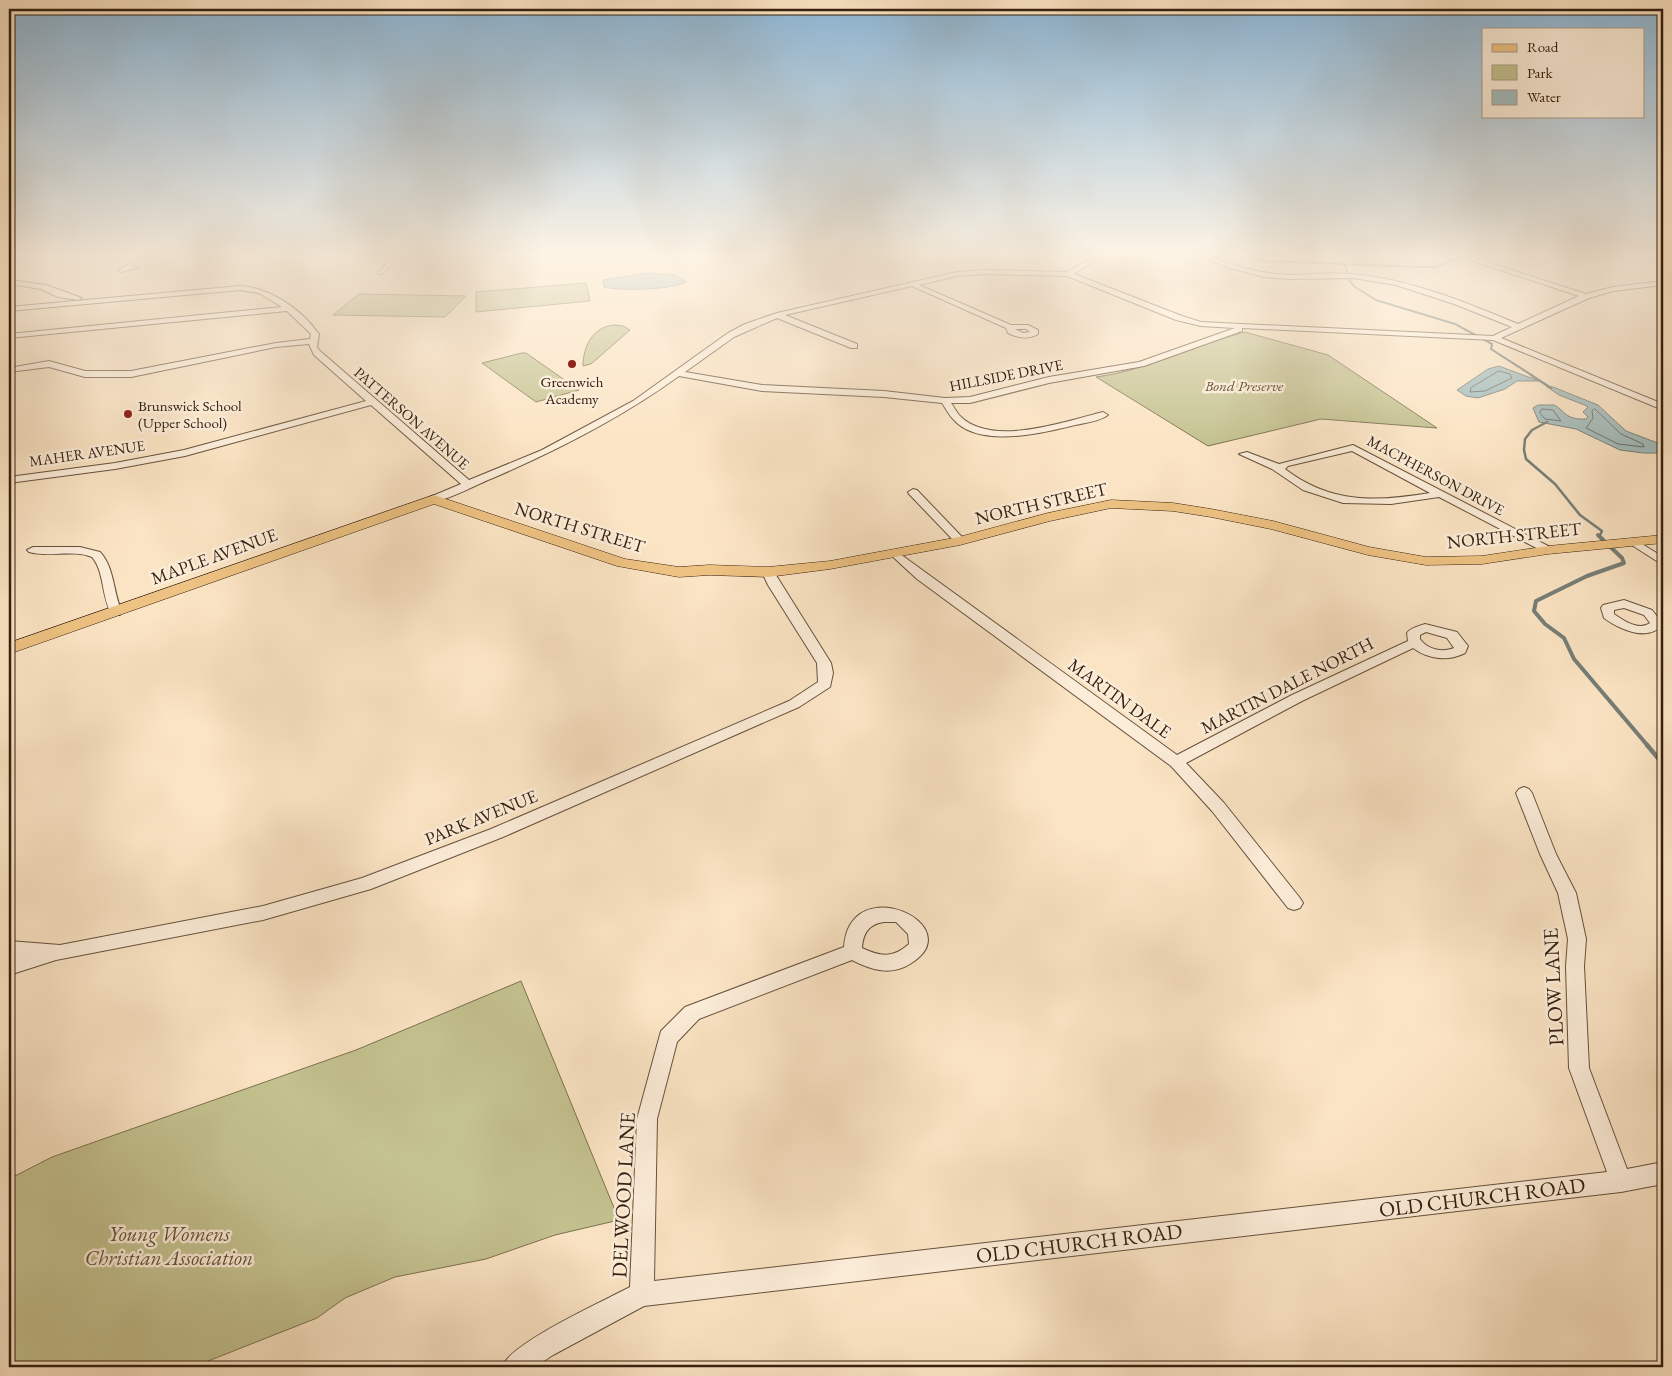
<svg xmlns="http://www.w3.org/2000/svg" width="1672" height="1376" viewBox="0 0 1672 1376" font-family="'EB Garamond',serif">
	<rect width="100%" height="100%" fill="#fbe4c4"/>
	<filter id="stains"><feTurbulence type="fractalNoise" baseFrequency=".004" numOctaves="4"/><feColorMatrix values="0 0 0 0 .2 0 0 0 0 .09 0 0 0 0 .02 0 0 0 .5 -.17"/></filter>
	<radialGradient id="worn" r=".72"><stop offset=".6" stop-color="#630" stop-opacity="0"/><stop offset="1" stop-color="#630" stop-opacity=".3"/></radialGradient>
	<g fill="#c4c290" stroke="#7c7150">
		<path d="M586,283L590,301L476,312V292Z"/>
		<path d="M359,294L466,296L445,317L333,315Z"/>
		<path d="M614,325L623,326L630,330L591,364L583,366C583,346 593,327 614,325Z"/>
		<path d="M1245,332L1328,355L1437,428L1321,419L1208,446L1096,377C1148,370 1195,345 1245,332Z"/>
		<path d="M522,353H526L579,390L536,402L482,363Z"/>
		<path d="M521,981L619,1220L555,1235L486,1259L395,1277L345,1298L317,1318L193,1367H9V1179L52,1157L356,1050Z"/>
	</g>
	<g fill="#a2bcbd" stroke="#767e77">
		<path d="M648,273L675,275L686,282C671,290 621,291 604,287L603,280Z"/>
		<path d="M1499,366L1539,381H1517L1505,389L1478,398L1466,396L1457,390L1488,369Z"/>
		<path d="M1546,386L1553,387L1598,405L1626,431L1663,445V453H1643L1620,450L1576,429L1539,422L1533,408L1538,405H1554C1565,410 1564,420 1586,419L1588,417L1583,412L1588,407L1587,406L1559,395Z"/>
	</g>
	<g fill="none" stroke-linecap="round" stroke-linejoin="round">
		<g stroke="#6c6e66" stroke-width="1">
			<path d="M1499,371L1510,374L1512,378L1485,391L1470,392L1471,388Z"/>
			<path d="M1542,409L1553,410L1561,421L1545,419L1540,413Z"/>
			<path d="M1595,409L1621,434L1643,444L1644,447L1618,444L1586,428L1593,418L1592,411Z"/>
		</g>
		<g stroke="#767e77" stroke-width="2">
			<path d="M1242,253L1263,261L1420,267H1435L1462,257"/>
			<path d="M1469,255L1480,253"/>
			<path d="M1345,265L1349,280L1355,287L1376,300L1455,324L1492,344L1491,349L1533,376"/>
		</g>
		<g stroke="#767e77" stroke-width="2.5">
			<path d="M1531,375L1551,388"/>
			<path d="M1547,422L1532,430L1525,439L1524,450L1526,459L1555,484L1580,515L1602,531L1599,537"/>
		</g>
		<path stroke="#767e77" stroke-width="4" d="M1598,535L1622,558L1624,563L1587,576L1536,601L1534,611L1545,624L1564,638L1574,659L1648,746"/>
		<path stroke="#767e77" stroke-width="4.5" d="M1647,745L1663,764"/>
		<g stroke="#66513c" stroke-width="2">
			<g id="minor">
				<path d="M406,253H415L395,262L382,274H378V272L391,260Z"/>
				<path d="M1100,253H1108L1074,274L1182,316L1201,322L1493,336L1512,327L1454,304L1396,285L1354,278L1289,279L1264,277L1227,267L1191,253H1201C1229,264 1258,274 1289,275C1311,275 1333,272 1354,274C1412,280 1465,302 1518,324L1579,296L1449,253H1459L1586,294L1613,287L1663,281V285L1613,291L1589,298L1501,338L1663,404V410L1493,340L1242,328V331L1144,366L1049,383L970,403H951C954,407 957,413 960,416C992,448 1066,421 1103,412L1108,415C1099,422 1082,423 1071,426C1039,434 978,448 953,419C949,415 946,409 942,403L884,397L762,391L679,376C621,418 558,450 493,478C473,486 455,497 434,502L430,501V497L461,484L371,405L185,456L115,469L9,483V477L115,463L184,450L366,401L314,355L309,344L276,347L131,377H85L49,367L9,372V368L49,361L85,371H131L276,343L310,339L311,334L287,311L9,338V334L282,307L259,293L240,290L9,311V307L240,286C271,288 301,309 319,334L317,347L320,351L469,480L542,450L633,401L728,333L745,324L777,313L957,272L983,270L1067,272ZM983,274L1067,276L1176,320L1201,326L1235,328L1139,362L1049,377L970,397L945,398L884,391L762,385L685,372L734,337L777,318L851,348H857V344L785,315L912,286L1006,328L1008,333C1018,338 1028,340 1038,334V330L1028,325H1011L919,285L957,276ZM1015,329H1026L1030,332L1023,333Z"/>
				<path d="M130,264L138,268L121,272L118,270Z"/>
				<path d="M9,280L46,285L82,298L78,300L58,297L41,289L9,284Z"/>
				<path d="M1353,445L1552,548L1554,550L1552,552H1544L1439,497L1391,504L1343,503L1303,490L1272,469L1239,454L1247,452L1279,464ZM1352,451L1430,493C1376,502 1331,504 1285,469L1288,466Z"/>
				<path d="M913,489L917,490L964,539V543H956L909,494L908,492Z"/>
				<path d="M1634,539L1663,557V565L1630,544V540Z"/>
				<path d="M33,547H80L100,552C115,568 113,593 122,612L120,615H112C101,597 105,572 92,557C72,549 50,558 29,552L27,550Z"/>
				<path d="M896,551L1177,755L1292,695L1408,641L1407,633C1410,628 1419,626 1425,624L1457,632L1468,646L1465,653C1448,662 1428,659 1413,648L1302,701L1186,763L1224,803L1300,898L1303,903L1300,908L1294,910L1288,908L1212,811L1171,766L917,579L892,556L890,554ZM1426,632L1447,638L1454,648C1442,653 1427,649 1420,639V635Z"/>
				<path d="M768,568L774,572L831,663L833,673L830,687L799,707L503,837L371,889L263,920L56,960L9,975V959L16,957H9V941L60,945L263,906L362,878L491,829L789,701L818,682L817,663L768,585L762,572Z"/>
				<path d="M1624,600L1652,610L1663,624C1648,643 1619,629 1604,618L1601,608L1603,605ZM1624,608L1644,615L1650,623C1639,631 1624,621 1614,614V610Z"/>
				<path d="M1524,787L1529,789L1532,793L1556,854L1576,893L1586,939L1584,966L1589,1068L1627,1169L1663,1162V1184L1621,1192L644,1306L553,1355L535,1367H502C510,1343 604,1301 630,1287L637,1119L661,1031L685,1007L844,947C850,868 973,926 910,964C891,976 871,970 852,960L699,1019L677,1042L657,1119L654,1281L1607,1172L1569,1068L1566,966L1568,939L1558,893L1540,854L1516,793L1519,789ZM884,922H896L908,934L909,944C893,958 881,957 862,948C863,933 869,924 884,922Z"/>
			</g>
		</g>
		<g stroke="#35200f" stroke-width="1">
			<path id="major" d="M434,495L625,559L679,567L709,565L768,567L830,561L959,537L1048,513L1111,500L1173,503L1211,509L1273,521L1369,547L1426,557L1482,556L1548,546L1663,535V543L1548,554L1482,564L1426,565L1368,555L1271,529L1211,517L1173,511L1111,508L1050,521L960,545L830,569L768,577L709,575L679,577L617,566L434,504L9,654V643Z"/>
		</g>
		<use href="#minor" fill="#fcedd9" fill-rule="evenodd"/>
		<use href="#major" fill="#eec282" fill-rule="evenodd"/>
	</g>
	<linearGradient id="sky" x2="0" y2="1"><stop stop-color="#8cb7d7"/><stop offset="0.57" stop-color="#fdf3e4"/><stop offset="1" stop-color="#fdf3e4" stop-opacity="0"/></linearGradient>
	<rect width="1672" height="446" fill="url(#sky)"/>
	<g fill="#8f2418" stroke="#fcedd9" stroke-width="2">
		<circle cx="572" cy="364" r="5"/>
		<circle cx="128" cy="414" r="5"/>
	</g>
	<g text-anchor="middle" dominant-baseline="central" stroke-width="5" stroke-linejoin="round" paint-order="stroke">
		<g font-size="15" fill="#35200f" stroke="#fcedd9">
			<text transform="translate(1006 375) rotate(-11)">HILLSIDE DRIVE</text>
			<text transform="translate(412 418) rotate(41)">PATTERSON AVENUE</text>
			<text transform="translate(87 453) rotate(-8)">MAHER AVENUE</text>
			<text transform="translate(1436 475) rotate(28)">MACPHERSON DRIVE</text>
		</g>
		<g font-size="15" fill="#35200f" stroke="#fcedd9">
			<text x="572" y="381">Greenwich<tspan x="572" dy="17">Academy</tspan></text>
			<text x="138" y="405" text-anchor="start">Brunswick School<tspan x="138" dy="17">(Upper School)</tspan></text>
		</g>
		<g font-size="15" font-style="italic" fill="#605136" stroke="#fcedd9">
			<text x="1244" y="385">Bond Preserve</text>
		</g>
		<g font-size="18" fill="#35200f" stroke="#fcedd9">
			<text transform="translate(1041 503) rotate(-13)">NORTH STREET</text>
			<text transform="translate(580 527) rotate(17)">NORTH STREET</text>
			<text transform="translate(1514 535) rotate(-6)">NORTH STREET</text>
			<text transform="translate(214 556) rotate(-20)">MAPLE AVENUE</text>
			<text transform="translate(1287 685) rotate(-27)">MARTIN DALE NORTH</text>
			<text transform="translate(1120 698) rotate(36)">MARTIN DALE</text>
			<text transform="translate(481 817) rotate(-22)">PARK AVENUE</text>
		</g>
		<g font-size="21" fill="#35200f" stroke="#fcedd9">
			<text transform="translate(1553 987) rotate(-93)">PLOW LANE</text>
			<text transform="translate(623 1195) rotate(-87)">DELWOOD LANE</text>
			<text transform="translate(1482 1197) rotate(-7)">OLD CHURCH ROAD</text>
			<text transform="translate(1079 1243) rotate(-7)">OLD CHURCH ROAD</text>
		</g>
		<g font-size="21" font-style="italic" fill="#605136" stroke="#fcedd9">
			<text x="169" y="1233">Young Womens<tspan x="169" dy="24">Christian Association</tspan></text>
		</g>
	</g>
	<rect width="1672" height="1376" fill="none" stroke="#fbe4c4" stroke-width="30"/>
	<rect x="10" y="10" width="1652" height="1356" fill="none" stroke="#35200f" stroke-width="2.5"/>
	<rect x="15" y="15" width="1642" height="1346" fill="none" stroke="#35200f"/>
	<rect x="1482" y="28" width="162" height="90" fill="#fcedd9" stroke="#ac9b88"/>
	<rect x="1492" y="44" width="25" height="8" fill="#eec282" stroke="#ac9b88"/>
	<text x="1527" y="52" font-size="15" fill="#35200f">Road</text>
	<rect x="1492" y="65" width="25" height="15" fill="#c4c290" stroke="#ac9b88"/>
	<text x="1527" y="78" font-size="15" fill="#35200f">Park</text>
	<rect x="1492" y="90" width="25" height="15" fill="#a2bcbd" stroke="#ac9b88"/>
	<text x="1527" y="102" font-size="15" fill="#35200f">Water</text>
	<rect width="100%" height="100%" filter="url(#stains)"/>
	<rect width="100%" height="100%" fill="url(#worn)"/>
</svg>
